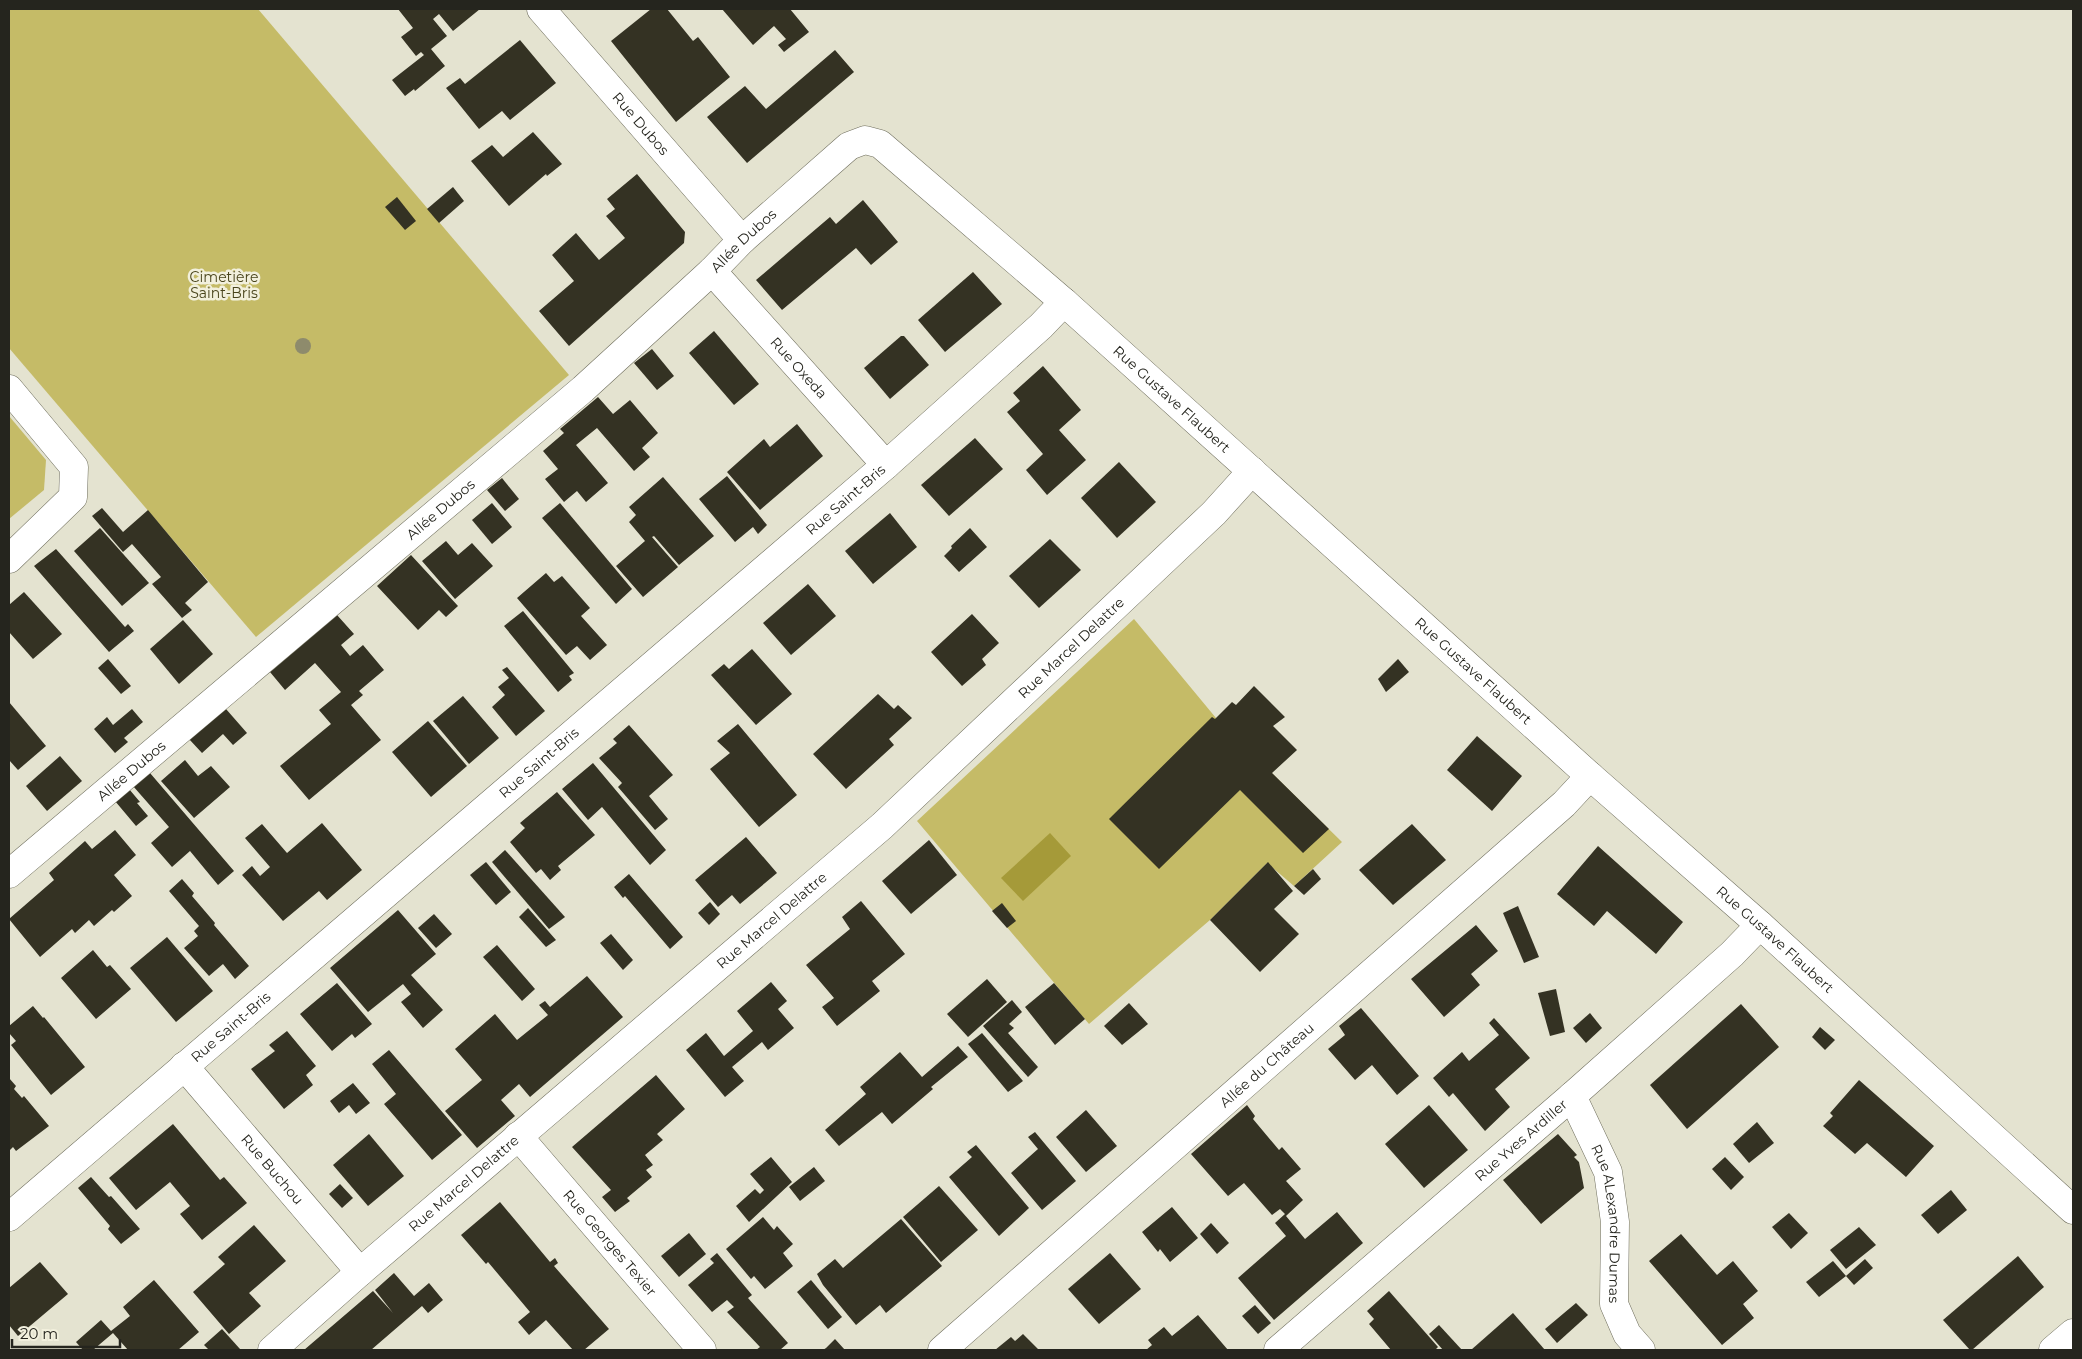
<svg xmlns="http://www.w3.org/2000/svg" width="2082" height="1359" viewBox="0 0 2082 1359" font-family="Montserrat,sans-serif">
	<rect width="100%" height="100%" fill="#e4e3d0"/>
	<g fill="#c5bb67">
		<path d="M9,9H258L569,375L256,637L9,348Z"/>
		<path d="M9,416L46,460L44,490L9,519Z"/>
		<path d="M1134,619L1216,718L1342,842L1294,886L1267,863L1210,920L1089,1024L917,821Z"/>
	</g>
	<path fill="#a59a39" d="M1050,833L1071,856L1023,901L1001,878Z"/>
	<g fill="#343223">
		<path d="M398,9H480L453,31L439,14L433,19L447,36L431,49L445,66L415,91L414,89L405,96L392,80L424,55L421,52L416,56L401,37L413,28Z"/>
		<path d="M651,9H667L693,41L698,37L730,77L676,122L611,41Z"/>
		<path d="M722,9H790L809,32L784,52L778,45L786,39L774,26L753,45Z"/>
		<path d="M520,40L556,83L510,120L502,111L479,129L446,88L460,78L465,84Z"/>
		<path d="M835,50L854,72L747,163L707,117L745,86L766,109Z"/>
		<path d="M533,132L562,164L547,176L546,174L509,206L471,161L492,145L503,157Z"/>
		<path d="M637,174L685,232L684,243L569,346L539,311L574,281L552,255L576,233L599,260L625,238L606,216L615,209L607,199Z"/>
		<path d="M453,187L464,201L439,223L427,209Z"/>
		<path d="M397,197L416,221L405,230L385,207Z"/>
		<path d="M863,200L898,242L871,265L856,248L782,310L756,280L830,217L836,224Z"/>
		<path d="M973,272L1002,304L945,352L918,320Z"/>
		<path d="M714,331L759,384L734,405L689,353Z"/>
		<path d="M901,336H904L929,365L890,399L864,368Z"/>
		<path d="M652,349L674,376L657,390L634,363Z"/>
		<path d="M1043,366L1081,410L1059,430L1086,460L1047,495L1026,470L1043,454L1007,412L1020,401L1013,393Z"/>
		<path d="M598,397L613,414L630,400L658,433L642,448L650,457L634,471L597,428L576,445L608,483L586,502L577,491L564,502L545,479L558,469L543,451L564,433L560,429Z"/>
		<path d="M797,424L823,456L760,510L727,472L764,439L770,447Z"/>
		<path d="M975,438L1003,469L949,516L921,485Z"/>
		<path d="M1119,462L1156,502L1117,538L1081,498Z"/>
		<path d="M727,476L767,525L758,534L753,527L735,542L699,499Z"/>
		<path d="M663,477L714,536L679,565L654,536L652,537L678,567L643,597L616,566L645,541L629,522L636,515L629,507Z"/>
		<path d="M502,478L519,499L505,511L487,490Z"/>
		<path d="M492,503L512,527L492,544L472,520Z"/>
		<path d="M560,503L632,589L616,604L542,518Z"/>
		<path d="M102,508L123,532L148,510L208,582L185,603L192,610L182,618L152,584L161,577L132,544L123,552L92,516Z"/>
		<path d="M890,513L917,547L873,584L845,551Z"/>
		<path d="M100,528L149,583L122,606L74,551Z"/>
		<path d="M970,528L987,547L959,572L944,556L952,548L951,546Z"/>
		<path d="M1050,539L1081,570L1039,608L1009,576Z"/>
		<path d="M446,541L458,555L472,543L493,566L455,599L422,561Z"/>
		<path d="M56,549L125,627L128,624L134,631L109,652L34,566Z"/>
		<path d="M411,555L458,606L446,617L439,610L418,630L377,586Z"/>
		<path d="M546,573L554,582L562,576L590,608L581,616L607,645L590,660L577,646L566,655L517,598Z"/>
		<path d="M808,584L836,616L791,655L763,623Z"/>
		<path d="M24,592L62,634L33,659L9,632V605Z"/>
		<path d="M523,611L574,673L569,676L572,680L558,692L504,626Z"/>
		<path d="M972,614L999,643L982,659L986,665L962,686L931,652Z"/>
		<path d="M337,615L354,634L341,645L350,656L363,645L384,670L359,691L363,695L351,705L381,740L309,800L280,766L331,724L319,710L341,692L315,663L285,690L270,672Z"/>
		<path d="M183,620L213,654L179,684L150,649Z"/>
		<path d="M752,649L792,694L756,725L711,675L724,664L729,669Z"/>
		<path d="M108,659L131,686L121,694L98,668Z"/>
		<path d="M1398,659L1409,672L1386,692L1378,679Z"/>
		<path d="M507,667L545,711L516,736L492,707L505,695L498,687L509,678L502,670Z"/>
		<path d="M1254,686L1285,717L1273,726L1297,750L1272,773L1329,829L1303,853L1240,790L1159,869L1109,819L1212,717L1215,719L1232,702L1236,705Z"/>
		<path d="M878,694L894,709L898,705L912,718L889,739L894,745L846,789L813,754Z"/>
		<path d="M463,696L499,738L469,764L433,721Z"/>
		<path d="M9,702L46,746L18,770L9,760Z"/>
		<path d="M132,709L143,722L124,738L128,742L115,753L94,729L107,717L113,725Z"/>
		<path d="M226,709L247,733L233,745L223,734L202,753L189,739Z"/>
		<path d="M428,721L467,766L431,797L392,752Z"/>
		<path d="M738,724L797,795L759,827L710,769L730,753L717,741Z"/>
		<path d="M629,725L673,775L649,796L668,819L655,830L618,787L622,783L599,758L617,743L613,739Z"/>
		<path d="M1477,736L1522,776L1492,811L1447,770Z"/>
		<path d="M60,756L82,781L47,811L26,786Z"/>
		<path d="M185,760L198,776L211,766L230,787L194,818L161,781Z"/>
		<path d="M593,763L666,850L650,865L602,807L588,820L562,789Z"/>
		<path d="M150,773L234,871L218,885L190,851L172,867L151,843L169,827L133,786Z"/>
		<path d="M129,789L140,802L137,803L148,816L136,826L115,801Z"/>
		<path d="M557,792L595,835L558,866L561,870L550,880L541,869L536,873L510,842L525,828L520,823Z"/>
		<path d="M322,823L362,870L327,900L319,891L283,921L242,875L252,866L260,876L270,867L245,838L262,824L287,853Z"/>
		<path d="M1412,824L1446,860L1393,905L1359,870Z"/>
		<path d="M115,830L136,855L114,875L132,896L114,912L112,910L94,926L89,920L75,933L72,929L40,957L9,919L54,880L49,873L85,841L92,849Z"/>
		<path d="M746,837L777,873L740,904L732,895L718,907L695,880Z"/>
		<path d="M929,840L957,875L911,914L882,881Z"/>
		<path d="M1598,846L1683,922L1656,954L1607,911L1594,926L1557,894Z"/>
		<path d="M505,850L565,917L549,929L492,862Z"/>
		<path d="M486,862L511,892L496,905L470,875Z"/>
		<path d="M1268,862L1293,891L1274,909L1299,934L1260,972L1210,920Z"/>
		<path d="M1313,869L1321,879L1304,895L1294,886Z"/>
		<path d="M629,874L683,937L670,949L625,896L623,898L614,887Z"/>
		<path d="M182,879L194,893L192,896L215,923L214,925L249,966L235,979L223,964L209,976L184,948L198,936L194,931L199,926L169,891Z"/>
		<path d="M861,901L905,954L872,981L880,991L837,1026L822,1007L834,998L806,965L850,929L842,917Z"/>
		<path d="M710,902L720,914L709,925L698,913Z"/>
		<path d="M1002,903L1016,921L1007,928L992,911Z"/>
		<path d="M1518,906L1539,957L1524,963L1503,913Z"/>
		<path d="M528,908L556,940L546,947L519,917Z"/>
		<path d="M398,910L436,954L411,975L443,1010L423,1028L401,1002L411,994L403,984L368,1012L330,968Z"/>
		<path d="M434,914L452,934L436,948L418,928Z"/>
		<path d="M1476,925L1498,951L1471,974L1480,985L1444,1017L1411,979Z"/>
		<path d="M611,934L633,960L623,970L600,943Z"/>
		<path d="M167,937L213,991L176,1022L130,968Z"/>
		<path d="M497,945L535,989L522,1001L483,957Z"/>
		<path d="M93,950L107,967L110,965L131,989L96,1019L61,978Z"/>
		<path d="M587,976L623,1017L530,1097L519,1084L501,1100L515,1116L477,1148L445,1111L482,1080L455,1049L495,1014L517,1040L548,1015L539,1005L545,1001L550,1007Z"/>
		<path d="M987,979L1007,1002L968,1037L947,1014Z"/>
		<path d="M771,982L787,1001L778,1009L794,1028L768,1050L762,1042L732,1067L744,1081L725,1097L686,1050L706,1033L724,1056L753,1031L737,1011Z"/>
		<path d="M337,983L372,1024L355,1038L352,1034L332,1051L300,1014Z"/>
		<path d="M1054,983L1085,1019L1055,1045L1025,1007Z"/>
		<path d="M1556,989L1565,1032L1550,1036L1538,993Z"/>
		<path d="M1012,1000L1022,1012L1009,1024L1014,1028L1008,1033L1038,1067L1028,1077L983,1026Z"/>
		<path d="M1129,1003L1148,1024L1122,1045L1104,1026Z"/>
		<path d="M1741,1004L1779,1047L1687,1129L1650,1085Z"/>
		<path d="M33,1006L43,1018L44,1017L85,1067L51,1095L11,1045L16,1041L9,1033V1026Z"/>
		<path d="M1361,1008L1419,1076L1397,1095L1372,1065L1355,1080L1328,1049L1345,1035L1339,1026Z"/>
		<path d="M1590,1013L1602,1028L1586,1043L1573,1028Z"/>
		<path d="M1494,1018L1530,1058L1495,1089L1510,1107L1485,1131L1453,1093L1449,1097L1433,1078L1462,1052L1469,1061L1499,1035L1489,1023Z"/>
		<path d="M1820,1027L1835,1040L1825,1050L1812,1037Z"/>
		<path d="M287,1031L316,1066L306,1075L313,1085L284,1109L251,1069L275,1051L269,1045Z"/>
		<path d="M982,1033L1023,1081L1008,1092L968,1044Z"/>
		<path d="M958,1046L968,1057L931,1087L933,1089L892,1124L882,1112L839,1146L825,1130L866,1094L860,1087L900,1052L922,1077Z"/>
		<path d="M389,1050L462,1135L432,1160L384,1104L396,1094L372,1064Z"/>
		<path d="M656,1075L685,1109L657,1134L663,1140L645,1155L653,1165L646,1170L652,1177L627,1198L630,1201L615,1212L602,1197L611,1190L572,1147Z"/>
		<path d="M9,1078L16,1086L14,1089L22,1098L24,1096L49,1126L16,1151L13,1147L9,1151Z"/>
		<path d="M1859,1080L1934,1146L1906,1177L1867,1143L1855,1154L1823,1126L1833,1116L1830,1113Z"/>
		<path d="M353,1083L370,1103L356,1114L349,1105L339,1113L330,1101Z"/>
		<path d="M1247,1105L1255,1116L1253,1119L1279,1150L1282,1147L1301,1169L1286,1181L1303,1200L1286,1216L1305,1239L1337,1212L1363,1243L1274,1320L1238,1278L1286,1236L1275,1223L1285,1214L1280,1209L1272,1215L1244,1183L1228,1196L1191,1154Z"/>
		<path d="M1429,1105L1468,1150L1424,1188L1385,1144Z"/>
		<path d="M1086,1110L1117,1146L1086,1172L1056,1137Z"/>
		<path d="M1757,1122L1774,1143L1749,1163L1733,1144Z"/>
		<path d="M173,1124L220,1180L224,1177L247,1203L202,1240L180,1214L190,1206L170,1182L136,1210L109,1178Z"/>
		<path d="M1035,1132L1076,1181L1042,1210L1011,1173L1038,1149L1028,1137Z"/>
		<path d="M369,1134L404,1176L368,1206L333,1165Z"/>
		<path d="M1558,1134L1577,1155L1574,1157L1579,1162L1584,1188L1541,1224L1503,1180Z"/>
		<path d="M976,1145L1029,1208L999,1236L949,1177L972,1157L967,1152Z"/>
		<path d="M771,1157L792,1182L749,1222L736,1206L755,1189L760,1194L764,1190L750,1174Z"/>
		<path d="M1725,1157L1744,1177L1731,1190L1712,1169Z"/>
		<path d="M814,1167L825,1181L800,1201L789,1187Z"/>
		<path d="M91,1177L109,1197L111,1196L140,1229L121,1244L108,1229L110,1226L78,1188Z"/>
		<path d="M340,1184L353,1198L342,1208L329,1194Z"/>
		<path d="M939,1186L978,1230L941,1262L903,1217Z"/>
		<path d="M1951,1190L1967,1210L1938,1234L1921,1215Z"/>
		<path d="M500,1202L550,1262L555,1258L558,1263L554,1266L609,1329L584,1350H573L546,1320L529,1335L518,1322L530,1312L488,1262L486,1264L461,1235Z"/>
		<path d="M1172,1207L1198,1238L1170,1262L1160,1249L1158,1252L1142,1232Z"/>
		<path d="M1789,1213L1808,1233L1791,1249L1772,1227Z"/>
		<path d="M763,1217L774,1230L777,1226L793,1244L783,1253L793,1266L765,1289L754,1276L751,1279L726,1249Z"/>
		<path d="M901,1219L942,1266L886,1313L880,1305L856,1325L823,1285L817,1274L835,1259L843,1268Z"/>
		<path d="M1211,1223L1229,1243L1217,1254L1200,1234Z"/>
		<path d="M254,1225L286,1261L249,1293L261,1306L229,1334L193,1292L225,1264L218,1257Z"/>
		<path d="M1859,1227L1876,1245L1846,1269L1830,1250Z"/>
		<path d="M689,1233L706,1254L679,1277L661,1256Z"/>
		<path d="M1681,1234L1717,1275L1733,1261L1758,1291L1743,1304L1754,1318L1722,1345L1649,1261Z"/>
		<path d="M717,1253L752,1295L748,1298L788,1343L780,1350H756L760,1347L727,1312L734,1307L727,1300L712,1312L688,1285L714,1263L710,1259Z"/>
		<path d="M1110,1253L1141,1289L1099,1324L1068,1289Z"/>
		<path d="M2018,1256L2044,1287L1972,1350H1970L1943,1320Z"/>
		<path d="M1865,1259L1873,1268L1854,1285L1846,1276Z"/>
		<path d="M1833,1261L1846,1276L1819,1297L1806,1282Z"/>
		<path d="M40,1262L68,1294L18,1336L9,1325V1288Z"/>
		<path d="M394,1273L414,1296L429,1283L443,1300L428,1313L422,1306L371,1350H304L373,1291L393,1313L375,1290Z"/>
		<path d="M154,1280L199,1332L178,1350H128L113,1333L93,1350H83L76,1342L101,1320L111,1331L130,1316L123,1307Z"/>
		<path d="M811,1280L842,1317L828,1329L797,1292Z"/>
		<path d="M1389,1291L1438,1347L1435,1350H1391L1369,1324L1374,1319L1367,1311Z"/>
		<path d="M1576,1303L1588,1315L1557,1343L1545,1329Z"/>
		<path d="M1255,1305L1271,1323L1258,1334L1242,1316Z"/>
		<path d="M1513,1313L1545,1350H1471Z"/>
		<path d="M1198,1315L1228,1350H1146L1152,1345L1148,1340L1164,1327L1172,1336Z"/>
		<path d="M1439,1325L1462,1350H1443L1429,1334Z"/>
		<path d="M222,1329L240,1349L239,1350H209L204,1345Z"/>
		<path d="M1023,1334L1038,1349L995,1350L1011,1337L1015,1341Z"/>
		<path d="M835,1339L845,1350H823L826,1348Z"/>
	</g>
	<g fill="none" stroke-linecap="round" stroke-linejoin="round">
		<g stroke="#6f6e5d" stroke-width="29">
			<g id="minor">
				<path id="s1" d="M541,9L742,240"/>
				<path id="s2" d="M712,271L886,465"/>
				<path d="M9,389L74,467L73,497L9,559"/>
				<path id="s3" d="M9,874L583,389L712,271L742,240L849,146L865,140L880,144L1064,302L1590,776L1760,925L2073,1210"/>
				<path id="s4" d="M184,1066L360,1272"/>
				<path id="s5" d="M1572,1096L1608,1172L1615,1222L1614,1304L1627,1334L1641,1350"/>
				<path id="s6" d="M518,1136L702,1350"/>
				<path id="s7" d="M9,1217L886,465L1041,326L1064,302"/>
				<path id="s8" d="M272,1350L360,1272L882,826L1214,513L1252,471"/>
				<path id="s9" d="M942,1350L1564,804L1590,776"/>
				<path id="s10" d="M1278,1350L1572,1096L1732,954L1760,925"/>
				<path d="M2053,1350L2073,1333"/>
			</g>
		</g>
		<use href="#minor" stroke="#fff" stroke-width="28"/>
	</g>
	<circle fill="#8e8b6c" cx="303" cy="346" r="8"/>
	<g text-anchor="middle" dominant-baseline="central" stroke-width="5" stroke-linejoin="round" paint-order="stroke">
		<g font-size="14" fill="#25251e" stroke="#f2f0dd">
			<text stroke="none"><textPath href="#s1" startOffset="152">Rue Dubos</textPath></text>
			<text stroke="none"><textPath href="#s3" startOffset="970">Allée Dubos</textPath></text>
			<text stroke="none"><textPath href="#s2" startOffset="130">Rue Oxeda</textPath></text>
			<text stroke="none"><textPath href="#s3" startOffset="1532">Rue Gustave Flaubert</textPath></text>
			<text stroke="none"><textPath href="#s7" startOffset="1102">Rue Saint-Bris</textPath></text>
			<text stroke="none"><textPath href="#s3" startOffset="565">Allée Dubos</textPath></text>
			<text stroke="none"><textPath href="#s8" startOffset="1064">Rue Marcel Delattre</textPath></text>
			<text stroke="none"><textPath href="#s3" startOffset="1938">Rue Gustave Flaubert</textPath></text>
			<text stroke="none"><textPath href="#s7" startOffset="698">Rue Saint-Bris</textPath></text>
			<text stroke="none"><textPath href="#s3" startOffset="160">Allée Dubos</textPath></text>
			<text stroke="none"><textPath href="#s8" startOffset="659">Rue Marcel Delattre</textPath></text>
			<text stroke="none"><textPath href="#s3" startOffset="2342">Rue Gustave Flaubert</textPath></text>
			<text stroke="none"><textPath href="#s7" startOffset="292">Rue Saint-Bris</textPath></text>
			<text stroke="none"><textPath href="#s9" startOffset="432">Allée du Château</textPath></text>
			<text stroke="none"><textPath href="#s10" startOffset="321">Rue Yves Ardiller</textPath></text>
			<text stroke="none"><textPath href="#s4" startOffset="136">Rue Buchou</textPath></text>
			<text stroke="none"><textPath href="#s8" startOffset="254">Rue Marcel Delattre</textPath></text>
			<text stroke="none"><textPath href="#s5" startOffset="135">Rue ALexandre Dumas</textPath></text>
			<text stroke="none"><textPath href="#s6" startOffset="141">Rue Georges Texier</textPath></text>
		</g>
		<g font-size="14" fill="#48431b" stroke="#f2f0dd">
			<text x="224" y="277">Cimetière<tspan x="224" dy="16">Saint-Bris</tspan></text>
		</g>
	</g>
	<rect width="2082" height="1359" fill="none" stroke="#25251e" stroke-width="20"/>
	<path d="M12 1339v8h108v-8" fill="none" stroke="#25251e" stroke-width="2.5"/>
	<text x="20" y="1339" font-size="15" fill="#25251e" stroke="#f2f0dd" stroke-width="4" paint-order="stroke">20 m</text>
</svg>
